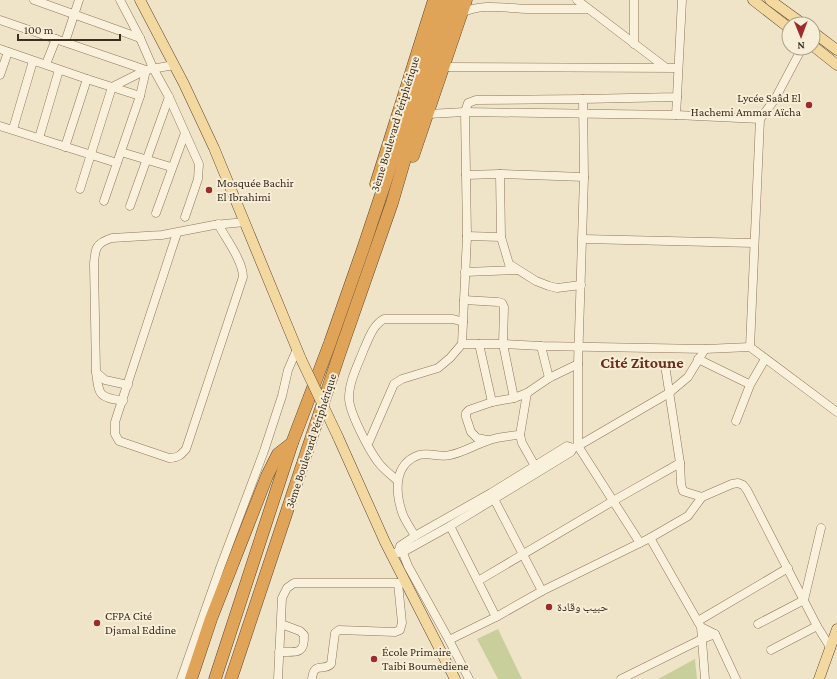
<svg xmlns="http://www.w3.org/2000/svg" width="837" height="679" viewBox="0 0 837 679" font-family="'Crimson Pro','Noto Naskh Arabic',serif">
	<rect width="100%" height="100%" fill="#f0e4c8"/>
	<g fill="#c9cf9b">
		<path d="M498,629L522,679H498L477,639Z"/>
		<path d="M695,659L697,679H658Z"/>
	</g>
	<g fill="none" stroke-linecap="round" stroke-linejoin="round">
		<g stroke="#8d765c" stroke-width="9">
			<g id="minor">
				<path d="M34,0L140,38"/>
				<path d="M120,0L140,38L153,68L169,97L199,164L198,179L185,217"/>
				<path d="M577,0L665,67"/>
				<path d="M461,13C482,3 504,8 527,9C547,9 568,9 588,9"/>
				<path d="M0,20L146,70L140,96L104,201"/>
				<path d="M65,42L79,0"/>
				<path d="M634,44V0"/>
				<path d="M0,49L87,79L140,96"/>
				<path d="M46,64L56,39"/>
				<path d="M444,67L678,68"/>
				<path d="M0,75L8,52"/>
				<path d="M428,114L465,112L676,115L760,119"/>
				<path d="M676,115L677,97"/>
				<path d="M0,126L117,163"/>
				<path d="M13,129L33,61"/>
				<path d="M39,138L59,70"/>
				<path d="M65,147L87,79"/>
				<path d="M121,152L171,167"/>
				<path d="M500,174L501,237L509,264L536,281L549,286L557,288L581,285"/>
				<path d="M466,175L500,174L584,177"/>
				<path d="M80,189L112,87L146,70L174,65"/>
				<path d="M130,206L169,97"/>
				<path d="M156,213L185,133"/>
				<path d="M177,233L115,422V434L119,441L169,458C178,458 181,455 186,449L243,277C243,261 226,239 218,224"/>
				<path d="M467,236L501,237"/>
				<path d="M583,239L754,243"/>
				<path d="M465,272L517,270"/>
				<path d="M464,300L498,302L502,303L504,307L503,344L514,398"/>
				<path d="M462,344H503L541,346L705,349L750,347L837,412"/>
				<path d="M479,344L492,402"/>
				<path d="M541,346L549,378"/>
				<path d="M750,347L760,119L775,99L802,48"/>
				<path d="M698,359L747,383"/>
				<path d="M665,365L680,463L681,484L683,491L689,493L702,497"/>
				<path d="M96,372L105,380L128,385"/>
				<path d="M123,401C99,397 99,396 96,372L94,264C95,248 96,243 112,238L162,235L214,225L245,222"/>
				<path d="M736,421L750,385L765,359"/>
				<path d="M520,435L527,393"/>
				<path d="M487,440L477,438L471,432L466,417V413L469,410L492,402L514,398L527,393L549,378L578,364"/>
				<path d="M368,444L394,384L402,379L438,368L450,358L462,344L467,236L465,112L468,103L476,100L583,99"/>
				<path d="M398,481C391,475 383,469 378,462C369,450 349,412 349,398C349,381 358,365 364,349C369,338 373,325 384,319H453L463,322"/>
				<path d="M492,495L542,591"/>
				<path d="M450,526L496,617"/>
				<path d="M415,536C411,529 406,522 403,515C395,493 393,464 419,455C430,452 440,458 450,455C462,453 475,445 487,441C497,437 509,436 520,435L522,443L535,466"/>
				<path d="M650,538L701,627L705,679"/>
				<path d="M640,543L578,446V364L584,177L583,99L677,97L682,0"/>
				<path d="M401,548L408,566L449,640"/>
				<path d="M393,553L403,552L450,526L571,452L573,448"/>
				<path d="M398,553L400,546L415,536L491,493L567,446L573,448L578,446L669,393L688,377L705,349"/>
				<path d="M478,581L613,501L680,463"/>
				<path d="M698,621L788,568"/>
				<path d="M758,624L804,600L821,528"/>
				<path d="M701,627L715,634L736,679"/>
				<path d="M771,650L817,626"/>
				<path d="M279,652C296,652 305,655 304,635L300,631L281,624"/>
				<path d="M181,679L220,568L264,451L282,396L288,370L297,349"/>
				<path d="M278,679L282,598L287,588L294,583H405"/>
				<path d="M312,679C314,661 323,672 331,664L335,633L339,630L395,632L400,630L402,623L398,583"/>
				<path d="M469,679L449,640L496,617L542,591L650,538L688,516L702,497L732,484L738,483L743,485L747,490L817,626L830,647"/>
				<path d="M621,679L702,639L715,634"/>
			</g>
		</g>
		<g stroke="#5b4430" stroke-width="11">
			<g id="major">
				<path d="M140,0L184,84L214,148L301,359"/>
				<path d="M753,0L789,28"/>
				<path d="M770,0L803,24"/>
				<path d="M813,32L837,50"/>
				<path d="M813,46L837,65"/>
				<path d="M338,437L385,542L455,679"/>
				<path d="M819,679L837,629"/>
			</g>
		</g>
		<g stroke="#5b4430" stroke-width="13">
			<g id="highway">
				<path d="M413,156L466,0"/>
				<path d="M376,184L434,0"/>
				<path d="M191,679L211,619L267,476L278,454L292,443"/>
				<path d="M215,679L292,443L330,343L363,249L446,0"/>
				<path d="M231,679L339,355L392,203L418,114L443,42L456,0"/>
			</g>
		</g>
		<use href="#minor" stroke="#faf1dc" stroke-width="8"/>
		<use href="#major" stroke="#f3d9a0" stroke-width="10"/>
		<use href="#highway" stroke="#e0a458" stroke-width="12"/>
		<g stroke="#5b4430" stroke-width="11" stroke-linecap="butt">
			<path id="major-bridge" d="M301,359L338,437"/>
		</g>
		<use href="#major-bridge" stroke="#f3d9a0" stroke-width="10"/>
	</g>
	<g fill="#9e2a2b" stroke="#f7eed8" stroke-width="1.5">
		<circle cx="809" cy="105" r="4"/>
		<circle cx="209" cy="190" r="4"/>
		<circle cx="549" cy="607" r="4"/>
		<circle cx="97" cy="623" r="4"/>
		<circle cx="374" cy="659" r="4"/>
	</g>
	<g text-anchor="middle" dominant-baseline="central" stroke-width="4" stroke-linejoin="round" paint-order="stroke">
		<g font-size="12" fill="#3d2e20" stroke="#f7eed8" text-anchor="start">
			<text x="801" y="98" text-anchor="end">Lycée Saâd El<tspan x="801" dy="14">Hachemi Ammar Aïcha</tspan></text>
			<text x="217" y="183">Mosquée Bachir<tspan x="217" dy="14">El Ibrahimi</tspan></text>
			<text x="557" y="607">حبيب وقادة</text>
			<text x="105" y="616">CFPA Cité<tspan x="105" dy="14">Djamal Eddine</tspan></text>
			<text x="382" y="652">École Primaire<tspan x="382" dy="14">Taibi Boumediene</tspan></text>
		</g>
		<g font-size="12" fill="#3d2e20" stroke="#f7eed8">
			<text transform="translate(395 124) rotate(-73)">3ème Boulevard Périphérique</text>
			<text transform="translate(311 441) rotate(-72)">3ème Boulevard Périphérique</text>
		</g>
		<g font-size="16" font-weight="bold" fill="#6b2e1e" stroke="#f7eed8">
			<text x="642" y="362">Cité Zitoune</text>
		</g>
	</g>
	<g transform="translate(801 36) rotate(179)"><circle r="19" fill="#f7eed8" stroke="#ada18e"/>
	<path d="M0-3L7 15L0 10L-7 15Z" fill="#9e2a2b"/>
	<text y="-6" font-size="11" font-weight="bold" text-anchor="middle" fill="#3d2e20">N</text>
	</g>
	<path d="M18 34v6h102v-6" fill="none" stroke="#3d2e20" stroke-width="2"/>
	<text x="24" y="34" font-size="12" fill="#3d2e20" stroke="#f7eed8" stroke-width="3" paint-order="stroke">100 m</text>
</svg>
